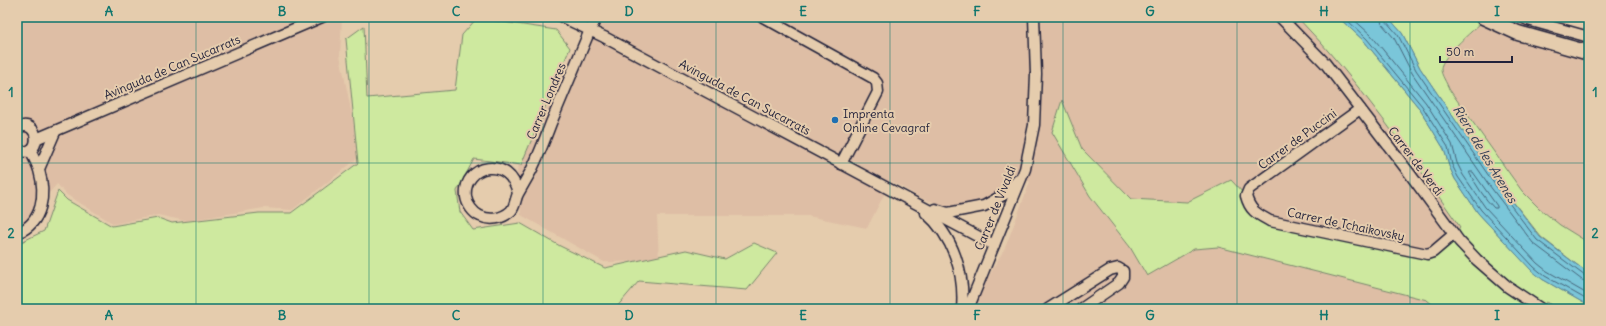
<svg xmlns="http://www.w3.org/2000/svg" width="1606" height="326" viewBox="0 0 1606 326" font-family="Delius,sans-serif">
	<rect width="100%" height="100%" fill="#e5ccad"/>
	<filter id="ink" filterUnits="userSpaceOnUse"><feTurbulence type="fractalNoise" baseFrequency=".025" numOctaves="2"/><feDisplacementMap in="SourceGraphic" scale="8" xChannelSelector="R" yChannelSelector="G"/><feConvolveMatrix kernelMatrix="1 2 1 2 8 2 1 2 1" color-interpolation-filters="sRGB"/></filter>
	<g filter="url(#ink)">
		<g fill="#debea5">
			<path d="M17,17H342L340,55L353,120L358,158L292,210L264,208L186,221L158,215L114,224L67,195L57,184L43,200L36,219L17,233Z"/>
			<path d="M590,17H1297L1325,46L1382,116L1460,227L1433,252L1258,215L1231,180L1187,202L1131,199L1082,149L1062,101L1053,132L1090,196L1130,247L1147,276L1194,249L1218,247L1428,300L1438,309H970L1005,248L1030,182L1015,173L992,197L966,206L950,207L923,199L891,181L867,228L808,216H657L659,261L604,262L521,215L517,170Z"/>
			<path d="M1488,17H1503L1534,29L1589,44V243L1560,225L1539,208L1522,191L1449,89L1441,70L1442,63L1450,52Z"/>
		</g>
		<g fill="#cee99f" stroke="#78866d">
			<path d="M1297,17H1338L1364,41L1419,108L1444,149L1449,166L1455,179L1478,213L1521,259L1542,279L1589,306V309H1559L1546,302L1543,309H1438L1427,300L1218,247L1194,249L1147,276L1130,247L1090,196L1052,132L1062,100L1082,149L1131,199L1187,202L1231,180L1246,196L1258,215L1427,254L1454,234L1460,227C1409,154 1359,81 1297,17Z"/>
			<path d="M1388,17H1488C1478,26 1440,57 1441,69C1441,75 1447,83 1449,89L1522,191L1539,208L1560,225L1589,243V274L1541,237L1496,180L1420,68L1402,33Z"/>
			<path d="M477,18L556,30L570,48L521,165L474,159L457,191L460,212L473,230L520,223L560,246L605,268L686,250L725,259L754,243L777,253L747,290L639,281L615,309H17V244L44,231L58,191L67,200L112,226L158,218L172,223L259,213H291L358,163L346,39L364,26L367,98L455,90L462,35Z"/>
		</g>
		<path fill="#7ac6d9" stroke="#57849a" d="M1338,17H1388L1402,33L1420,68L1496,180L1540,237L1589,274V306L1542,279L1531,270L1478,213L1455,179L1449,166L1444,149L1419,108L1364,41Z"/>
		<g fill="none" stroke-linecap="round" stroke-linejoin="round">
			<g stroke="#45647a" stroke-width="1">
				<path d="M1344,17L1367,39L1422,106L1448,147L1452,165L1458,177L1481,210L1534,267L1545,276L1589,301"/>
				<path d="M1351,17L1371,35L1426,103L1452,144L1457,163L1463,175L1485,207L1537,263L1547,271L1589,295"/>
				<path d="M1380,17L1382,24L1394,38L1412,73L1489,185L1533,243L1582,280L1589,282"/>
				<path d="M1385,17L1386,21L1398,35L1416,70L1493,182L1537,240L1585,276L1589,277"/>
				<path d="M1470,172H1473L1497,206V208H1494C1484,198 1477,186 1470,174Z"/>
			</g>
			<g stroke="#22223b" stroke-width="13">
				<g id="street">
					<path d="M562,17L604,37L994,245"/>
					<path d="M763,17L873,78L877,83L878,92L841,164"/>
					<path d="M1280,17L1325,63L1410,174L1459,241L1477,260L1508,287L1541,309"/>
					<path d="M1522,17L1528,20L1589,37"/>
					<path d="M1360,109L1249,189L1246,196C1250,211 1257,214 1270,221L1427,254L1433,252L1454,234"/>
					<path d="M17,128C41,116 43,161 17,150"/>
					<path d="M36,139L322,17"/>
					<path d="M39,169L55,132"/>
					<path d="M518,194C511,154 462,164 466,197C467,204 473,213 480,216C490,221 502,219 511,211C516,205 515,198 519,192C523,185 527,178 531,171C539,155 545,139 551,123C564,92 577,61 590,30L597,17"/>
					<path d="M935,209L948,213L984,206L1005,194L1018,180"/>
					<path d="M926,213C953,236 965,273 962,309"/>
					<path d="M17,233C43,223 46,194 39,170C37,163 33,157 30,150"/>
					<path d="M968,309L1025,169L1034,125L1036,74L1034,17"/>
					<path d="M1048,309L1110,270L1118,268L1123,271V277L1119,283L1081,309"/>
				</g>
			</g>
			<g stroke="#22223b" stroke-width="17">
				<path id="secondary" d="M1483,17L1518,33L1589,53"/>
			</g>
			<use href="#street" stroke="#e5ccad" stroke-width="10"/>
			<use href="#secondary" stroke="#e5ccad" stroke-width="14"/>
		</g>
	</g>
	<path fill="none" stroke="#0f766e" stroke-width="1" stroke-opacity="0.55" d="M196,17V309M369,17V309M543,17V309M716,17V309M890,17V309M1063,17V309M1237,17V309M1410,17V309M17,163H1589"/>
	<circle fill="#1f6fb2" stroke="#e5ccad" stroke-width="1.5" cx="835" cy="120" r="4"/>
	<g text-anchor="middle" dominant-baseline="central" stroke-width="4" stroke-linejoin="round" paint-order="stroke">
		<g font-size="12" fill="#22223b" stroke="#e5ccad">
			<text transform="translate(172 67) rotate(-23)">Avinguda de Can Sucarrats</text>
			<text transform="translate(745 97) rotate(28)">Avinguda de Can Sucarrats</text>
			<text transform="translate(546 101) rotate(-67)">Carrer Londres</text>
			<text transform="translate(1297 139) rotate(-36)">Carrer de Puccini</text>
			<text transform="translate(1416 161) rotate(53)">Carrer de Verdi</text>
			<text transform="translate(995 208) rotate(-68)">Carrer de Vivaldi</text>
			<text transform="translate(1346 224) rotate(12)">Carrer de Tchaikovsky</text>
		</g>
		<g font-size="12" fill="#22223b" stroke="#e5ccad" text-anchor="start">
			<text x="843" y="113">Imprenta<tspan x="843" dy="14">Online Cevagraf</tspan></text>
		</g>
		<g font-size="13" font-style="italic" fill="#2f3b53" stroke="#e5ccad">
			<text transform="translate(1485 154) rotate(59)">Riera de les Arenes</text>
		</g>
	</g>
	<rect width="1606" height="326" fill="none" stroke="#e5ccad" stroke-width="44"/>
	<path d="M1440 56v6h72v-6" fill="none" stroke="#22223b" stroke-width="2"/>
	<text x="1446" y="56" font-size="12" fill="#22223b" stroke="#e5ccad" stroke-width="3" paint-order="stroke">50 m</text>
	<rect x="22" y="22" width="1562" height="282" fill="none" stroke="#0f766e" stroke-width="1.5"/>
	<g font-size="13" text-anchor="middle" font-weight="bold" fill="#0f766e">
		<text x="109" y="16">A</text>
		<text x="282" y="16">B</text>
		<text x="456" y="16">C</text>
		<text x="629" y="16">D</text>
		<text x="803" y="16">E</text>
		<text x="977" y="16">F</text>
		<text x="1150" y="16">G</text>
		<text x="1324" y="16">H</text>
		<text x="1497" y="16">I</text>
		<text x="11" y="97">1</text>
		<text x="1595" y="97">1</text>
		<text x="11" y="238">2</text>
		<text x="1595" y="238">2</text>
		<text x="109" y="320">A</text>
		<text x="282" y="320">B</text>
		<text x="456" y="320">C</text>
		<text x="629" y="320">D</text>
		<text x="803" y="320">E</text>
		<text x="977" y="320">F</text>
		<text x="1150" y="320">G</text>
		<text x="1324" y="320">H</text>
		<text x="1497" y="320">I</text>
	</g>
</svg>
